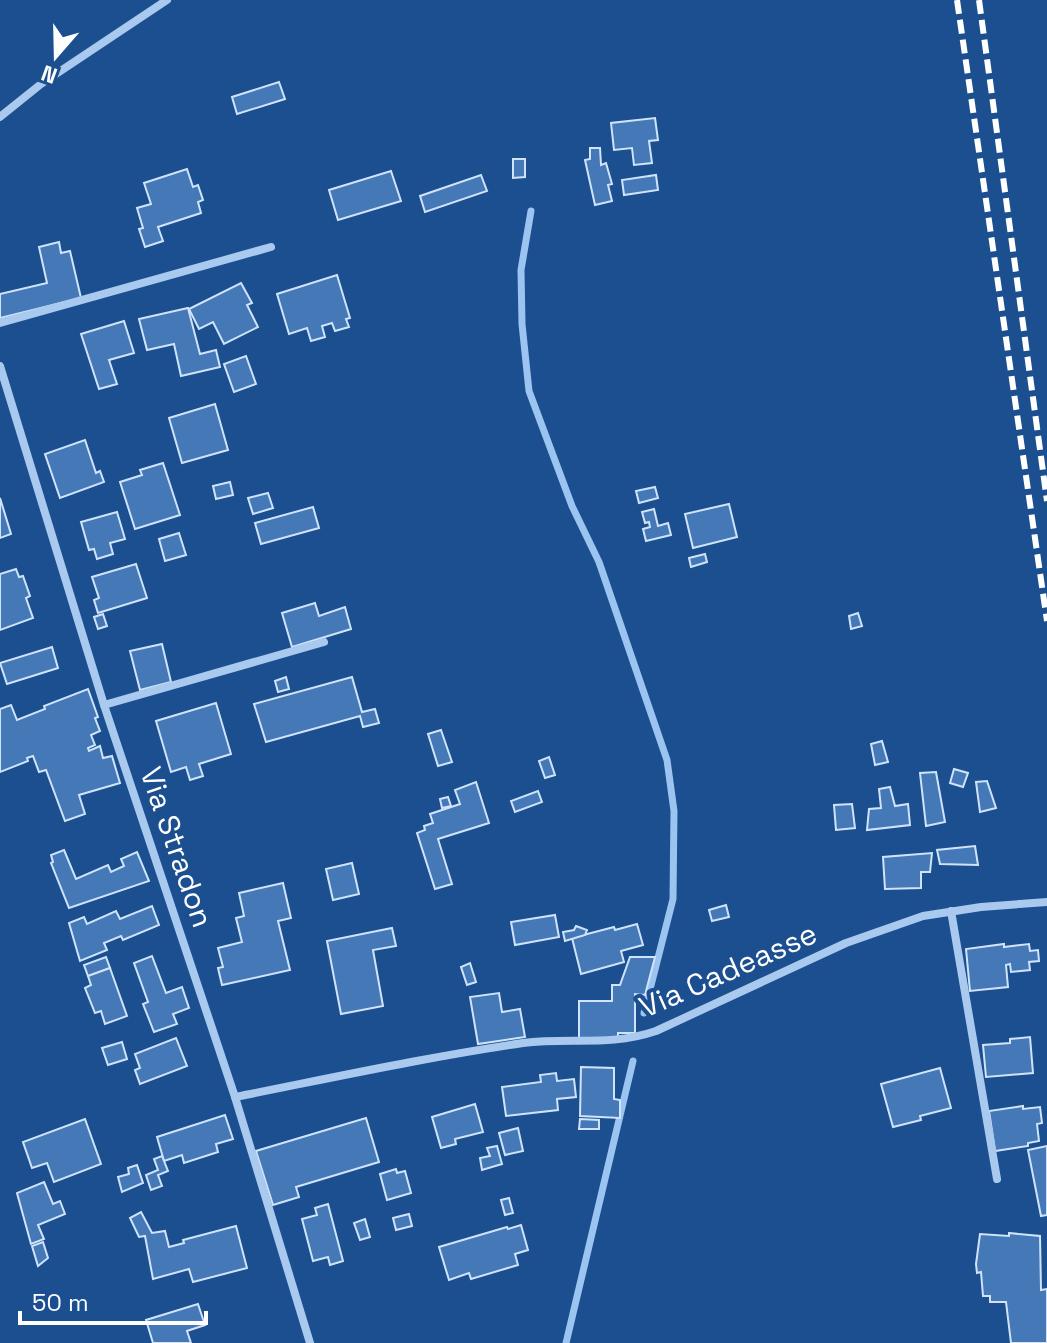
<svg xmlns="http://www.w3.org/2000/svg" width="1047" height="1343" viewBox="0 0 1047 1343" font-family="'Space Grotesk',sans-serif">
	<rect width="100%" height="100%" fill="#1b4f8f"/>
	<g fill="none" stroke-linecap="round" stroke-linejoin="round">
		<g stroke="#9cc4f0" stroke-width="7">
			<path d="M531,211L521,270L522,324L529,391L572,506L599,562L667,760L674,811L673,899L644,1013"/>
			<path d="M566,1343L633,1061"/>
		</g>
	</g>
	<g fill="#4478b7" stroke="#cfe3fa" stroke-width="2">
		<path d="M279,82L285,99L237,114L232,97Z"/>
		<path d="M655,118L658,140L649,141L652,163L634,165L632,148L614,150L611,123Z"/>
		<path d="M590,148H600L601,165L606,163L612,184L608,185L612,201L595,205L585,160L590,159Z"/>
		<path d="M513,159H525V177L513,178Z"/>
		<path d="M187,169L193,187L198,185L203,200L198,202L201,213L158,227L163,241L145,247L139,229L143,228L137,208L151,204L144,183Z"/>
		<path d="M391,171L401,201L338,220L329,190Z"/>
		<path d="M481,175L487,191L425,212L420,196Z"/>
		<path d="M656,175L658,190L624,195L622,180Z"/>
		<path d="M59,242L61,253L70,251L81,298L0,318V294L47,283L39,247Z"/>
		<path d="M337,275L350,318L346,319L349,327L335,331L332,323L322,326L325,337L311,341L307,328L289,334L277,294Z"/>
		<path d="M241,283L252,303L247,305L258,327L224,344L213,322L199,329L189,309Z"/>
		<path d="M188,308L200,354L216,350L220,367L181,376L174,344L147,350L139,319Z"/>
		<path d="M124,321L134,353L109,360L117,384L99,389L81,334Z"/>
		<path d="M246,356L256,384L234,392L224,364Z"/>
		<path d="M215,404L228,450L182,463L169,418Z"/>
		<path d="M85,440L96,473L100,471L104,482L60,498L45,454Z"/>
		<path d="M163,463L180,515L135,529L120,482L142,475L140,470Z"/>
		<path d="M230,482L233,495L216,499L213,486Z"/>
		<path d="M655,487L658,498L639,503L636,491Z"/>
		<path d="M268,493L273,508L253,514L248,498Z"/>
		<path d="M0,498L11,534L0,538Z"/>
		<path d="M729,504L737,537L693,548L685,514Z"/>
		<path d="M313,507L319,528L261,544L255,523Z"/>
		<path d="M654,509L658,526L668,523L671,535L646,541L643,529L650,527L649,522L645,523L642,512Z"/>
		<path d="M117,512L125,539L110,543L113,554L97,559L94,549L89,550L81,522Z"/>
		<path d="M179,533L186,555L165,561L159,539Z"/>
		<path d="M705,554L707,562L691,567L689,558Z"/>
		<path d="M136,564L147,598L98,613L94,600L99,598L92,577Z"/>
		<path d="M16,569L19,577L23,576L30,596L26,598L33,618L0,630V574Z"/>
		<path d="M315,603L319,616L345,607L351,629L292,647L282,613Z"/>
		<path d="M858,613L862,626L851,629L849,616Z"/>
		<path d="M103,614L107,626L98,629L94,617Z"/>
		<path d="M162,644L171,682L140,690L130,651Z"/>
		<path d="M52,647L58,668L7,684L0,663Z"/>
		<path d="M286,677L289,689L278,692L275,681Z"/>
		<path d="M352,677L362,712L375,709L379,723L363,727L360,716L266,742L254,704Z"/>
		<path d="M88,689L98,717L95,718L100,731L91,735L95,745L88,748L89,751L100,746L103,758L112,756L120,783L79,795L85,814L65,821L46,770L39,772L33,756L27,758L28,761L0,772V709L11,705L17,720L45,709L44,706Z"/>
		<path d="M216,703L231,754L199,764L203,776L190,780L186,767L171,772L156,721Z"/>
		<path d="M441,730L452,762L438,766L428,734Z"/>
		<path d="M882,741L888,762L875,765L871,744Z"/>
		<path d="M549,757L555,775L545,778L539,761Z"/>
		<path d="M954,769L968,773L963,787L950,783Z"/>
		<path d="M936,772L945,822L926,826L920,773Z"/>
		<path d="M987,781L996,808L980,812L976,782Z"/>
		<path d="M476,782L489,823L438,839L452,884L435,889L417,833L425,830L424,826L433,823L430,814L460,804L455,790Z"/>
		<path d="M890,787L895,806L908,804L910,825L867,830L869,809L881,808L879,789Z"/>
		<path d="M538,791L542,802L515,812L511,801Z"/>
		<path d="M448,797L451,806L442,808L440,799Z"/>
		<path d="M852,804L855,828L836,830L834,805Z"/>
		<path d="M975,846L978,865L940,864L937,850Z"/>
		<path d="M64,850L76,879L108,865L111,872L124,866L121,859L137,852L149,881L69,908L51,863L53,862L51,855Z"/>
		<path d="M932,853L930,872H921V888L885,889L883,857Z"/>
		<path d="M352,863L359,894L333,900L326,869Z"/>
		<path d="M283,883L291,918L278,921L290,970L222,985L218,968L223,967L218,948L242,942L236,918L244,916L239,893Z"/>
		<path d="M726,905L729,917L712,921L709,910Z"/>
		<path d="M152,906L159,925L123,940L121,936L104,943L107,950L80,961L69,923L84,917L87,924L116,911L120,919Z"/>
		<path d="M555,915L559,937L515,945L511,922Z"/>
		<path d="M637,924L643,945L621,951L624,962L581,974L572,938L614,927L615,930Z"/>
		<path d="M576,926L587,930L585,935L565,941L563,932L574,930Z"/>
		<path d="M392,928L396,946L373,950L383,1006L341,1014L327,941Z"/>
		<path d="M1004,944V947L1029,944L1030,951L1038,950L1039,961L1029,962L1030,970L1011,972L1010,964L1006,965L1008,987L970,991L966,949Z"/>
		<path d="M152,956L166,993L182,987L189,1008L173,1014L177,1024L154,1032L143,1004L148,1002L134,963Z"/>
		<path d="M106,957L110,968L88,976L84,965Z"/>
		<path d="M630,957H655L645,995L635,994V1033H618V1039L579,1038V1001H612V985H620Z"/>
		<path d="M470,963L476,982L467,985L461,967Z"/>
		<path d="M110,968L127,1016L105,1024L101,1011L95,1013L85,988L91,985L88,976Z"/>
		<path d="M499,993L502,1012L520,1009L525,1037L478,1044L470,997Z"/>
		<path d="M1030,1037L1033,1073L986,1077L983,1045L1010,1043V1039Z"/>
		<path d="M176,1038L187,1066L140,1084L135,1070L140,1068L135,1054Z"/>
		<path d="M122,1042L127,1059L108,1065L102,1048Z"/>
		<path d="M581,1067L614,1068V1099L620,1100V1118L580,1116Z"/>
		<path d="M940,1068L951,1108L920,1116L921,1120L893,1127L881,1084Z"/>
		<path d="M556,1073L557,1081L574,1079L576,1097L557,1099L558,1110L506,1116L502,1087L541,1082L540,1075Z"/>
		<path d="M475,1104L483,1132L455,1139L456,1144L441,1148L432,1117Z"/>
		<path d="M1023,1106V1109L1040,1107L1042,1123L1037,1124L1039,1141L1028,1143V1146L995,1151L989,1111Z"/>
		<path d="M225,1115L233,1139L216,1144L218,1152L184,1163L182,1155L164,1161L157,1137Z"/>
		<path d="M366,1118L379,1162L296,1187L299,1197L273,1205L256,1151Z"/>
		<path d="M85,1119L101,1164L54,1182L47,1163L32,1168L23,1142Z"/>
		<path d="M580,1119L599,1120V1129H579Z"/>
		<path d="M518,1128L523,1151L505,1155L499,1133Z"/>
		<path d="M497,1146L502,1164L482,1170L480,1158L490,1156L487,1148Z"/>
		<path d="M1047,1146V1215L1041,1216L1028,1150Z"/>
		<path d="M162,1156L168,1171L158,1175L162,1186L151,1190L146,1175L158,1170L154,1159Z"/>
		<path d="M137,1165L143,1183L122,1192L118,1177L129,1174L128,1168Z"/>
		<path d="M396,1169L397,1173L405,1171L411,1193L387,1200L380,1174Z"/>
		<path d="M44,1182L53,1204L60,1201L65,1214L38,1225L44,1239L31,1244L17,1193Z"/>
		<path d="M509,1198L513,1213L505,1215L501,1200Z"/>
		<path d="M328,1204L343,1261L330,1265L328,1257L313,1261L302,1219L317,1215L315,1208Z"/>
		<path d="M141,1212L152,1233L165,1231L169,1247L184,1243L183,1240L236,1226L247,1268L193,1282L189,1269L153,1279L145,1236L139,1237L130,1218Z"/>
		<path d="M409,1214L412,1226L396,1230L393,1218Z"/>
		<path d="M365,1219L370,1237L360,1240L354,1223Z"/>
		<path d="M521,1225L528,1250L515,1254L518,1265L471,1279L469,1273L449,1280L439,1247L507,1227L508,1229Z"/>
		<path d="M1009,1233L1040,1236L1041,1290L1047,1289V1343H1011L1006,1302H990V1296H983L981,1272L977,1273L976,1264L980,1234L1009,1236Z"/>
		<path d="M43,1242L48,1258L38,1266L32,1246Z"/>
		<path d="M198,1304L205,1325L187,1331L191,1343H153L146,1320Z"/>
	</g>
	<g fill="none" stroke-linecap="round" stroke-linejoin="round">
		<g stroke="#a9c9ee" stroke-width="8">
			<path d="M0,117L41,84L167,0"/>
			<path d="M0,323L271,247"/>
			<path d="M0,366L104,705L235,1097L310,1343"/>
			<path d="M104,705L324,642"/>
			<path d="M951,911L997,1179"/>
			<path d="M235,1097C331,1078 427,1057 523,1043C571,1037 609,1047 656,1031L846,943L923,916L981,907L1047,902"/>
		</g>
		<g stroke="#fff" stroke-width="6" stroke-dasharray="14 6" stroke-linecap="butt">
			<path d="M957,0L1047,621"/>
			<path d="M979,0L1047,501"/>
		</g>
	</g>
	<g text-anchor="middle" dominant-baseline="central" stroke-width="8" stroke-linejoin="round" paint-order="stroke">
		<g font-size="30" fill="#fff" stroke="#1b4f8f">
			<text transform="translate(177 847) rotate(71)">Via Stradon</text>
			<text transform="translate(728 970) rotate(-24)">Via Cadeasse</text>
		</g>
	</g>
	<g transform="translate(56 56) rotate(200)" stroke="#1b4f8f" stroke-width="6" paint-order="stroke">
	<path d="M0-6L14 30L0 20L-14 30Z" fill="#ffffff"/>
	<text y="-12" font-size="22" font-weight="bold" text-anchor="middle" fill="#ffffff">N</text>
	</g>
	<path d="M20 1311v12h186v-12" fill="none" stroke="#ffffff" stroke-width="4"/>
	<text x="32" y="1311" font-size="24" fill="#ffffff" stroke="#1b4f8f" stroke-width="6" paint-order="stroke">50 m</text>
</svg>
